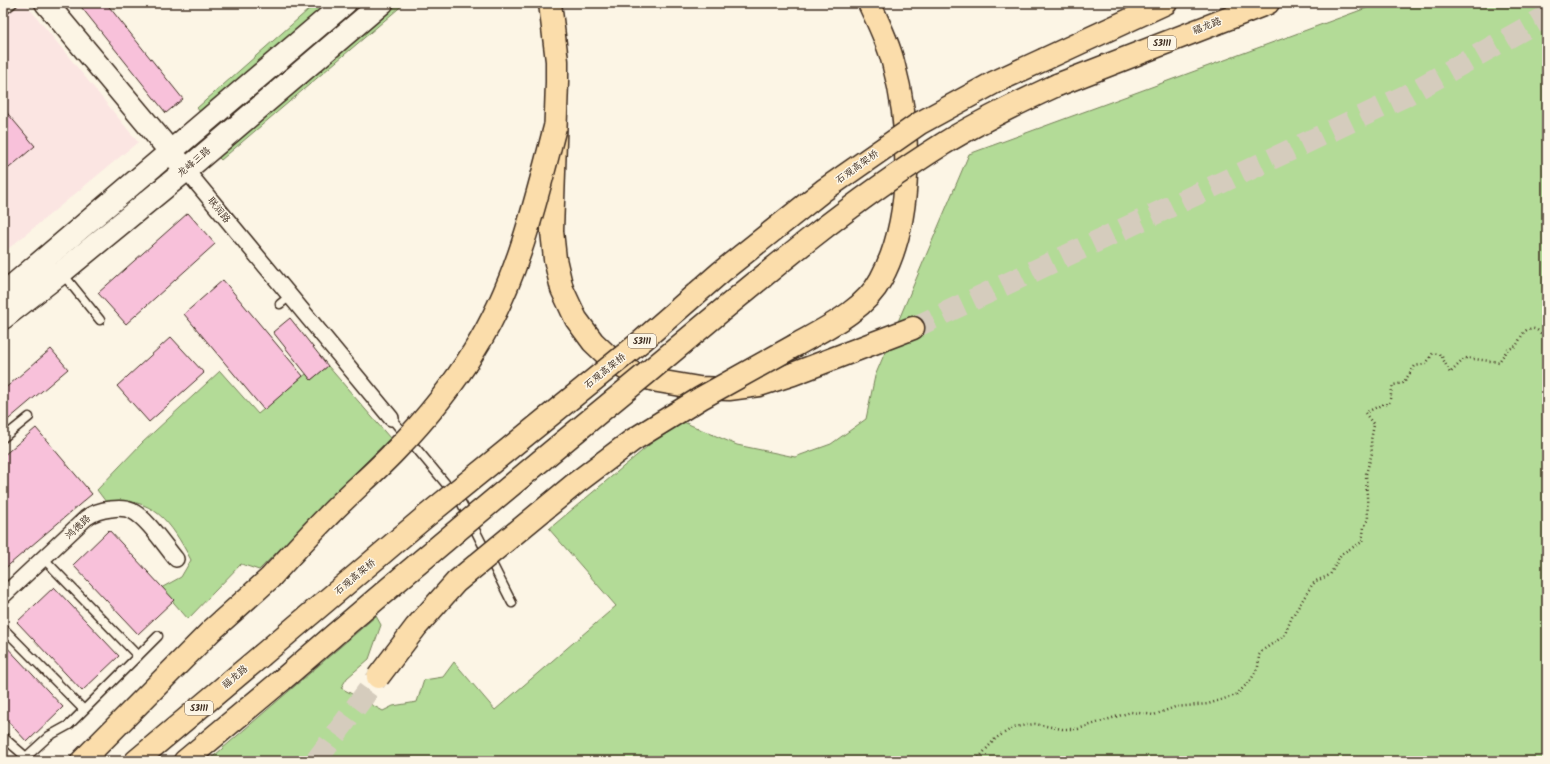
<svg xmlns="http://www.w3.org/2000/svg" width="1550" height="764" viewBox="0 0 1550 764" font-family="Kalam,'LXGW WenKai TC',sans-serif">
	<rect width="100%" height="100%" fill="#fcf5e5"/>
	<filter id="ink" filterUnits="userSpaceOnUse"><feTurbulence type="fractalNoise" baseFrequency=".025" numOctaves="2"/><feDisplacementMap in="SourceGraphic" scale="8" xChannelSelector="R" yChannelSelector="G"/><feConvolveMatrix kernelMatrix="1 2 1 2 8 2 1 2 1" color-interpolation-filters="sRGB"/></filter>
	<g filter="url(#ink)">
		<path fill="#fbe5e2" d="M3,3H25L138,142L3,253Z"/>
		<g fill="#b3db97" stroke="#77825a">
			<path d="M316,3H328L200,112L197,108Z"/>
			<path d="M399,3H405L221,160L218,157Z"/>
			<path d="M1380,3H1547V761H208L376,616L381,625L369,659L347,678L341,688L383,711L393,706L417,702L424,680L443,677L454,662L495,710L616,606L549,529L679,420L737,445L795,457L831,444L866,419L875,376L969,154Z"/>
			<path d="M328,366L390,438L259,570L241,564L188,619L161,588L181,577L191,560C171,522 153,495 106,502L97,490L142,443L220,371L258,414L306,374L311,380Z"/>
		</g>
		<g fill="#f8c1da" stroke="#3b2a1e">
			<path d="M78,3H106L183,99L166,113Z"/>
			<path d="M3,108L35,146L3,173Z"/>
			<path d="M188,213L215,244L126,324L98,293Z"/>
			<path d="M223,280L303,376L264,410L184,314Z"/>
			<path d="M290,318L328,366L311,380L273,332Z"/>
			<path d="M171,337L204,373L149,422L117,386Z"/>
			<path d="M51,349L68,369L3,424V390Z"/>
			<path d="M36,428L92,494L3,570V456Z"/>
			<path d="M109,530L174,600L138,634L73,565Z"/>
			<path d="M54,587L119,656L82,691L17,622Z"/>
			<path d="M3,643L63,707L27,742L3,716Z"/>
		</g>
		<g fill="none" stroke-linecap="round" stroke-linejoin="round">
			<g stroke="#d5ccbd" stroke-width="22" stroke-dasharray="22 11" stroke-linecap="butt">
				<path d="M913,328L1405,96L1547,16"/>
				<path d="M316,761L378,677"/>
			</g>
			<g stroke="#3b2a1e" stroke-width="11">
				<g id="lane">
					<path d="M3,11L13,3"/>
					<path d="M62,273L100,320"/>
					<path d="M280,304L290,296"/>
					<path d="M391,418L461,502L512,603"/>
					<path d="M3,438L29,417"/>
					<path d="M44,559L138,656"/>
					<path d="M3,628L83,709"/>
					<path d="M3,737L26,757L49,736L69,725L158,636"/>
				</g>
			</g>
			<g stroke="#3b2a1e" stroke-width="18">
				<g id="street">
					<path d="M186,170L391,418"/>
					<path d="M3,596L86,518C94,512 101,510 111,509C118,508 126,508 132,511C148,519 164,545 176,559"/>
				</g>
			</g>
			<g stroke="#3b2a1e" stroke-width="25">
				<g id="secondary">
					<path d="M46,3L180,163"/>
					<path d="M3,294L345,3"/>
					<path d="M3,318L62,272L186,170L382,3"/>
				</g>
			</g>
			<g stroke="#3b2a1e" stroke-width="25">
				<g id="highway">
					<path d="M550,3L557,61V82L552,231L555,259L562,289L576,319L593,342L613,361L636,375L658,381L699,388L729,389L759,385L793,374L913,328"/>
					<path d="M1045,59L1166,3"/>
					<path d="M1057,85L1268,3"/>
					<path d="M796,345C826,328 865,310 881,279C914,218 911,127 893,62C888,42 878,22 869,3"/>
					<path d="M82,761L211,631L270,578"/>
					<path d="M136,761L261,656"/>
					<path d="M185,761L282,680"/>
				</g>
			</g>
			<path stroke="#3b2a1e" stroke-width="2.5" stroke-dasharray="1 3" stroke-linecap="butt" d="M976,761L996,738L1011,729L1020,726L1035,724L1062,729H1078L1131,712L1154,715L1175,707L1208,704L1236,695L1251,680L1258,667L1259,655L1263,650L1284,636L1292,617L1312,585L1316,581L1330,575L1341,554L1362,542L1364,527L1368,519L1366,474L1372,453L1371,440L1374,425L1365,413L1381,405L1389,404L1393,385L1403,383L1415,366L1426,364L1433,353L1441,355L1450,373L1465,358L1499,362L1507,350L1516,346C1521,339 1524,324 1537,330C1540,332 1543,336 1547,338"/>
			<use href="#lane" stroke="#fcf5e5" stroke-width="8"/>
			<use href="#street" stroke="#fcf5e5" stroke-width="15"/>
			<use href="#secondary" stroke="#fcf5e5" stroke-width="22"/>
			<use href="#highway" stroke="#fbddab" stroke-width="22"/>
			<g stroke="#3b2a1e" stroke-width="25" stroke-linecap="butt">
				<g id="highway-bridge">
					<path d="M270,578C289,557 308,536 328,516C350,493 374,473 395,451C425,420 452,387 474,351C517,283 535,204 555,127"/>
					<path d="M261,656L425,517L643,340L721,272L824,190L920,123L995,82L1045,59"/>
					<path d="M378,677L416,627L456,582L576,483L633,440L701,398L796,345"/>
					<path d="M282,680C402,576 524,474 647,373C743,293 838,210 943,144C979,122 1018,103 1057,85"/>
				</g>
			</g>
			<use href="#highway-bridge" stroke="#fbddab" stroke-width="22"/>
		</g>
	</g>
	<g text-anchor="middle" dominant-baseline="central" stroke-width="3" stroke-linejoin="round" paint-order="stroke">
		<g fill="#fcf5e5" stroke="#75675a" stroke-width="1">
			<rect x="1148" y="36" width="28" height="14" rx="3"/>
			<rect x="628" y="334" width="28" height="14" rx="3"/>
			<rect x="185" y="701" width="28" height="14" rx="3"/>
		</g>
		<g font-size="9" font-weight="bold" fill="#3b2a1e">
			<text x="1162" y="43">S3111</text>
			<text x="642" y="341">S3111</text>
			<text x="199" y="708">S3111</text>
		</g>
		<g font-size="10" fill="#3b2a1e" stroke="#fcf5e5">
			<text transform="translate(1207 26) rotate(-21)">福龙路</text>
			<text transform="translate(194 162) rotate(-40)">龙峰三路</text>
			<text transform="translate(857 167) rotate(-36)">石观高架桥</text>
			<text transform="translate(219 210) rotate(51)">联润路</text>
			<text transform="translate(605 371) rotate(-39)">石观高架桥</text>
			<text transform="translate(78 527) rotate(-43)">鸿德路</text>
			<text transform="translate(355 577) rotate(-40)">石观高架桥</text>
			<text transform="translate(235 677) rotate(-40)">福龙路</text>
		</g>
	</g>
	<rect width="1550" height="764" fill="none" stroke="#fcf5e5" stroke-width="16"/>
	<rect x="8" y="8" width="1534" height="748" fill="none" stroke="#3b2a1e" stroke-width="1.5" filter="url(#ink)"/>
</svg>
